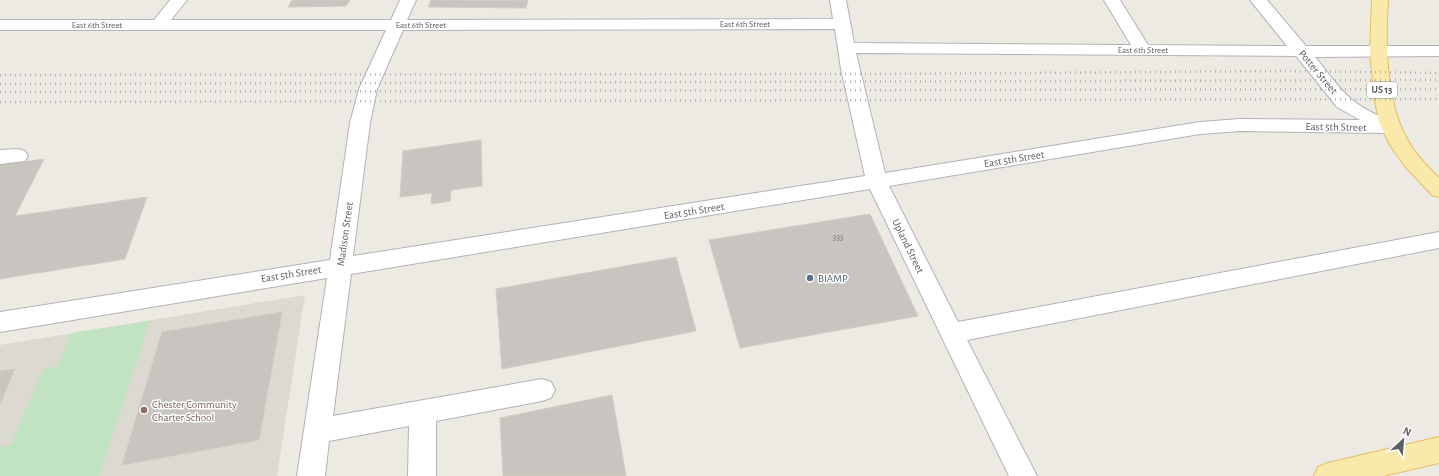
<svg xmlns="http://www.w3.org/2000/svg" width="1439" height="476" viewBox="0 0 1439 476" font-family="'Alegreya Sans',sans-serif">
	<rect width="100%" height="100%" fill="#eceae3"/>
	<path fill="#dcd9d1" d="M305,295L277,476H0V345Z"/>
	<path fill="#c2e3c1" d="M150,321L99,476H0V447L11,445L43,369L58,366L71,333Z"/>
	<g fill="#c8c5c0" stroke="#d1cbc1">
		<path d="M292,0H350L346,6L288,7Z"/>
		<path d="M431,0H528L526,8L428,7Z"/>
		<path d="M481,140L482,186L451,190L450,201L431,204L432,193L400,197L403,151Z"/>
		<path d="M44,159L15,216L147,197L125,259L0,279V165Z"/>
		<path d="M870,214L918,316L740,348L709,240Z"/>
		<path d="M676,257L696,331L502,369L496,289Z"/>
		<path d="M282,312L259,440L122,465L162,332Z"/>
		<path d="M15,369L0,404V371Z"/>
		<path d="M612,395L626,476H503L500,418Z"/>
	</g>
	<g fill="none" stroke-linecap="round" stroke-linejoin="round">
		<g stroke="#b0b3b7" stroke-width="2">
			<g id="minor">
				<path d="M170,0H187L171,20H391L400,0H416L407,20L833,19L830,0H846L854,43L1131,45L1104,0H1120L1148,45L1287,46L1250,0H1267L1306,46H1439V56L1315,57C1326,70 1338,88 1351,99C1363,109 1383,119 1398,123L1401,127L1398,131L1391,133L1240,131L1200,134L889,186L958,322L1439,232V248L967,340L1037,476H1009L870,189L351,274L333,416L542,379L551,382L555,390L551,398L542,401L436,421V476H408L409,426L329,441L325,476H297L327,278L0,332V312L330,260L350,123L359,89L386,30H0V20H154ZM835,29L841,69L865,176L353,256L370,123L377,89L403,30ZM856,53L1296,56L1337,107L1360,120L1240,119L1200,122L885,173Z"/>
				<path d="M18,149L25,151L28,156L25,161L0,164V150Z"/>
			</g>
		</g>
		<g stroke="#e7bd61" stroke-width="2">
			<g id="major">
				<path d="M1372,0H1388C1385,41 1386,99 1405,135C1413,152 1426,165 1439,178V197L1432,195L1405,166L1390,145L1379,122L1375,101L1370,52Z"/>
				<path d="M1439,437V463L1383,476H1314L1318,467L1328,463Z"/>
			</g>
		</g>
		<use href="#minor" fill="#fff" fill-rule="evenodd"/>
		<use href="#major" fill="#f9eaab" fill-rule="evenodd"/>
		<g stroke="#b1b2b2" stroke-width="2.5" stroke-dasharray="1 4" stroke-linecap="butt">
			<path d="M0,75L883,74L1284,71L1439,73"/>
			<path d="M0,84L1439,80"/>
			<path d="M0,92L1439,89"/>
			<path d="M0,102L1439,99"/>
		</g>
	</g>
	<circle fill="#5c6f8a" stroke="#fff" stroke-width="1.5" cx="810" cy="278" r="4"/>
	<circle fill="#8d6e63" stroke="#fff" stroke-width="1.5" cx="144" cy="410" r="4"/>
	<g text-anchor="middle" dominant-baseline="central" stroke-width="3" stroke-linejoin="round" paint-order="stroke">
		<g font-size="9" fill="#5b5e62" stroke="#fff">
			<text x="745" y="24">East 6th Street</text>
			<text x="97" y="25">East 6th Street</text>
			<text x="421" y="25">East 6th Street</text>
			<text x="1143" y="50">East 6th Street</text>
		</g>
		<g font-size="9" fill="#76787a">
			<text x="838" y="237">333</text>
		</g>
		<rect fill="#fff" stroke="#8c8e91" stroke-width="1" x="1367" y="82" width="30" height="16" rx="3"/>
		<g font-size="10" font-weight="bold" fill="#5b5e62">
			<text x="1382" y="90">US 13</text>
		</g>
		<g font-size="11" fill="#5b5e62" stroke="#fff">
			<text transform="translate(1318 72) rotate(50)">Potter Street</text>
			<text transform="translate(1336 127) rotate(1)">East 5th Street</text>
			<text transform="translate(1014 159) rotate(-9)">East 5th Street</text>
			<text transform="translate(694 211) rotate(-9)">East 5th Street</text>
			<text transform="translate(345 234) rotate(-82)">Madison Street</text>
			<text transform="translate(908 246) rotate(64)">Upland Street</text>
			<text transform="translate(291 274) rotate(-9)">East 5th Street</text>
		</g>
		<g font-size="11" fill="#4e5e75" stroke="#fff" text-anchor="start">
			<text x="818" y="278">BIAMP</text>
		</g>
		<g font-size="11" fill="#785e54" stroke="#fff" text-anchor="start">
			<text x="152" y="404">Chester Community<tspan x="152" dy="13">Charter School</tspan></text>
		</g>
	</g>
	<g transform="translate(1403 440) rotate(26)" stroke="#ffffff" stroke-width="3" paint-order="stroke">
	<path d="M0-3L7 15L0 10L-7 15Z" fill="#5b5e62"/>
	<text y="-6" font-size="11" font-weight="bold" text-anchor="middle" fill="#5b5e62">N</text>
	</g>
</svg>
